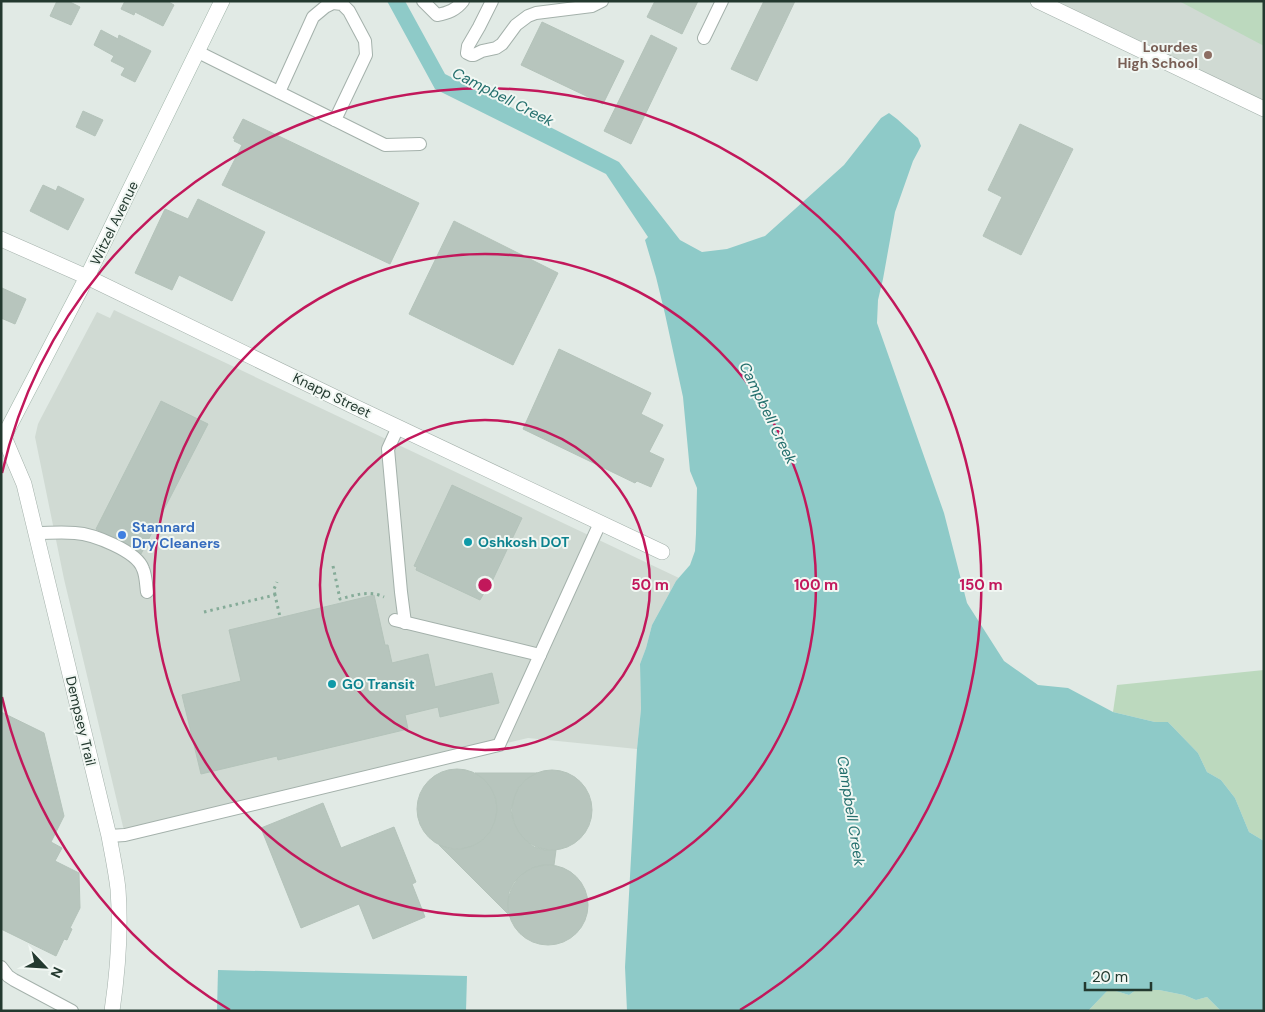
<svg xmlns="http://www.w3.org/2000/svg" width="1265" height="1012" viewBox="0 0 1265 1012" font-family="'DM Sans',sans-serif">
	<rect width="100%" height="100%" fill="#e1eae5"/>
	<g fill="#d0dad3">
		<path d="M1041,1H1264V109Z"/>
		<path d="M114,310L679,578L676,581L652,625L646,648L640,664L641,709L637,749L528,738L125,835L64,579L35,437L38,424L41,418L97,312L110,318Z"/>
	</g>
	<g fill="#bcd9be">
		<path d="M1179,1H1264V46Z"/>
		<path d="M1264,670V841L1249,832L1235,798L1221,780L1207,772L1198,753L1168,722H1155L1113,712L1117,685Z"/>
		<path d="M1109,989L1129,995L1136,990H1159L1184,995L1196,1000L1207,997L1221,1011H1088Z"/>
	</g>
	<g fill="#8ecac8">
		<path d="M387,1H405L445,74L619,162L680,240L702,252L727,249L765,236L844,165L881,118L889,113L897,119L918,138L921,146L913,161L895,212L883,279L878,300L877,323L944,513L967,603L1004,661L1038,685L1068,688L1113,712L1155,722H1168L1198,753L1207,772L1221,780L1235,798L1249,832L1264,841V1011H1221L1207,997L1196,1000L1184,995L1159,990H1136L1129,995L1109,989L1088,1011H627L625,967L637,749L641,709L640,664L646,648L652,625L676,581L690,565L695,551L696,534L697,488L690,471L683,397L665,314L656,277L645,240L648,237L606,174L435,89Z"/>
		<path d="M218,970L467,976L466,1011H217Z"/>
	</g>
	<g fill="#b7c5bd" stroke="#b4c3ba">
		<path d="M57,1H68L80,7L71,25L50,16Z"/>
		<path d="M125,1H167L174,5L163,26L135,12L134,15L121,9Z"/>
		<path d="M655,1H698L682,34L647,17Z"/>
		<path d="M764,1H795L757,81L731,69Z"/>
		<path d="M542,22L624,61L603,104L521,65Z"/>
		<path d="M101,30L118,39L119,35L151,51L135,82L121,75L125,68L111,61L114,56L94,45Z"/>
		<path d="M651,35L677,48L631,144L604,131Z"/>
		<path d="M83,111L103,120L95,136L76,127Z"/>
		<path d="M243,119L419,203L390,264L222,185L242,145L234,141L235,139L233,138Z"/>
		<path d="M1020,124L1073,149L1021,255L983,236L1002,197L988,190Z"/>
		<path d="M43,185L56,191L58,186L84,199L68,230L30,211Z"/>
		<path d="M198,199L265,232L232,301L179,275L172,290L135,273L165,209L188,219Z"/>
		<path d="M454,221L558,273L513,365L409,314Z"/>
		<path d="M2,288L26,299L15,324L1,318Z"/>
		<path d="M559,349L651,393L641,414L663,425L649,452L664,459L651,487L637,481L635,483L523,429Z"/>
		<path d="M161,401L208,424L141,554L96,529Z"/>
		<path d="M452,485L522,518L486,594L484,593L480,600L416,570L417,567L414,566Z"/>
		<path d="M374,595L385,645H388L392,663L428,654L435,687L492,673L499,703L440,717L438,707L405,715L408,729L278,760L277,756L201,774L182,695L241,681L229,630Z"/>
		<path d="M1,712L44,733L64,816L51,842L62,848L55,861L79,873L80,908L70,928L72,929L67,940L64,939L56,956L1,929Z"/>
		<circle cx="457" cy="809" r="40"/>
		<circle cx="552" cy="810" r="40"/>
		<path d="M475,773H537L526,779L518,788L514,798L511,810L513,821L518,831L525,840L534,847L545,850H556L554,865H543L532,868L522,874L514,882L509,892L508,904L509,915L439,845L450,849H462L473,846L483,840L490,832L495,821L497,810L496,799L491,788L484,779Z"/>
		<path d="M323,803L341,848L394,827L416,882L412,884L425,917L373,939L359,904L301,928L261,828Z"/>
		<circle cx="548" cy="905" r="40"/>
	</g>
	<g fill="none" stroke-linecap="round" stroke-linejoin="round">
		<g stroke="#a4b1ab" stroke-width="14">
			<g id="service">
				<path d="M423,1L437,15C448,13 456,10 463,1"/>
				<path d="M492,1L479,27L468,46L467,53L471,55H474L482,51L496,48L502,44L516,25L528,16L536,13L592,6L602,1"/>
				<path d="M704,38L722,1"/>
				<path d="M198,52L385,145L420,144"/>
				<path d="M279,92L313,17L325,7L333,3L342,4L349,11L365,41L366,55L335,120"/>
				<path d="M398,427L388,449L401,592L405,623"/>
				<path d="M36,533C49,533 62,532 75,533C93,534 137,551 143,569C146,576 146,585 147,592"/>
				<path d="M395,620L540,655"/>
				<path d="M109,836L125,835L499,745L600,523"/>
				<path d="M1,967L8,976L14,980L72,1011"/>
			</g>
		</g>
		<g stroke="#a4b1ab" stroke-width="16">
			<g id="minor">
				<path d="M1038,1L1264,109"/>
				<path d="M4,437L24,484L109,836C112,853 116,871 118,889C121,929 118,970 112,1011"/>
			</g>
		</g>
		<g stroke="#a4b1ab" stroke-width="16">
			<path id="tertiary" d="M1,239L87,277L353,406L662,552"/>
		</g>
		<g stroke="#a1b5aa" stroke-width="16">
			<path id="secondary" d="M1,442L87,277L222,1"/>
		</g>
		<g stroke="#85ab98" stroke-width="3" stroke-dasharray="2.5 4" stroke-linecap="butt">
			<path d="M333,566L340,599C355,595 369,590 384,597"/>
			<path d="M275,595L274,589L277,582"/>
			<path d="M204,612L275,595L280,617"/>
		</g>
		<use href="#service" stroke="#fff" stroke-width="12"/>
		<use href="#minor" stroke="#fff" stroke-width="15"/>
		<use href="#tertiary" stroke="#fff" stroke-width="15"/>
		<use href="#secondary" stroke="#fff" stroke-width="15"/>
	</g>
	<g fill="none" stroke="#c2185b" stroke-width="2.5">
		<circle cx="485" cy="585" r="165"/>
		<circle cx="485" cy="585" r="331"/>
		<path d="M230 1010A496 496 0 0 1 2 697M2 473A496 496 0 1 1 740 1010"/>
	</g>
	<circle fill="#8d6e63" stroke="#f1f7f3" stroke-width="2" cx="1208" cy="55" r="5"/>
	<circle fill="#3f7fe0" stroke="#f1f7f3" stroke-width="2" cx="122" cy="535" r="5"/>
	<g fill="#0f9aa8" stroke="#f1f7f3" stroke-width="2">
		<circle cx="468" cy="542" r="5"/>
		<circle cx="332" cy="684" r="5"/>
	</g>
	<g text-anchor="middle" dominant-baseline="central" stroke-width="4" stroke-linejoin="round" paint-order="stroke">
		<g font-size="14" font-weight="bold" fill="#785e54" stroke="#f1f7f3" text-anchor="end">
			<text x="1198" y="47">Lourdes<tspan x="1198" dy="16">High School</tspan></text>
		</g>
		<g font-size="14" fill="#23392f" stroke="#f1f7f3">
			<text transform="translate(114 223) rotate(-64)">Witzel Avenue</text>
			<text transform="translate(332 395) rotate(26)">Knapp Street</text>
			<text transform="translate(81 721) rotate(77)">Dempsey Trail</text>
		</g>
		<g font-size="14" font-weight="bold" fill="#366cbe" stroke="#f1f7f3" text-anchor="start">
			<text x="132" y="527">Stannard<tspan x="132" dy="16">Dry Cleaners</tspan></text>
		</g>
		<g font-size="14" font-weight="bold" fill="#0d838f" stroke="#f1f7f3" text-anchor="start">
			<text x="478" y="542">Oshkosh DOT</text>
			<text x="342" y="684">GO Transit</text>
		</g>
		<g font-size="15" font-style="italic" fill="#246f6d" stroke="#f1f7f3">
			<text transform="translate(503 97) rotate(27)">Campbell Creek</text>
			<text transform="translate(768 413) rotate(64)">Campbell Creek</text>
			<text transform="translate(851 811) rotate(81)">Campbell Creek</text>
		</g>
	</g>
	<circle cx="485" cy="585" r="8" fill="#c2185b" stroke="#f1f7f3" stroke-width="2.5"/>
	<g font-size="15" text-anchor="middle" font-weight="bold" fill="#c2185b" stroke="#f1f7f3" stroke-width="4" stroke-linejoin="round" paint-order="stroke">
		<text x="650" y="590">50 m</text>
		<text x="816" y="590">100 m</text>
		<text x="981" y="590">150 m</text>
	</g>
	<rect width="1265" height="1012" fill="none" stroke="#23392f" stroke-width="5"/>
	<g transform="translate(45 967) rotate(115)" stroke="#f1f7f3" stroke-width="4" paint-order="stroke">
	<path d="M0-4L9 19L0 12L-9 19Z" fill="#23392f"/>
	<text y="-8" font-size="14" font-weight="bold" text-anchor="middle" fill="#23392f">N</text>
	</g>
	<path d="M1085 982v8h66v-8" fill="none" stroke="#23392f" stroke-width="2.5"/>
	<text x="1092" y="982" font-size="15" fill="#23392f" stroke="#f1f7f3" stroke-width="4" paint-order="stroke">20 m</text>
</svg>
